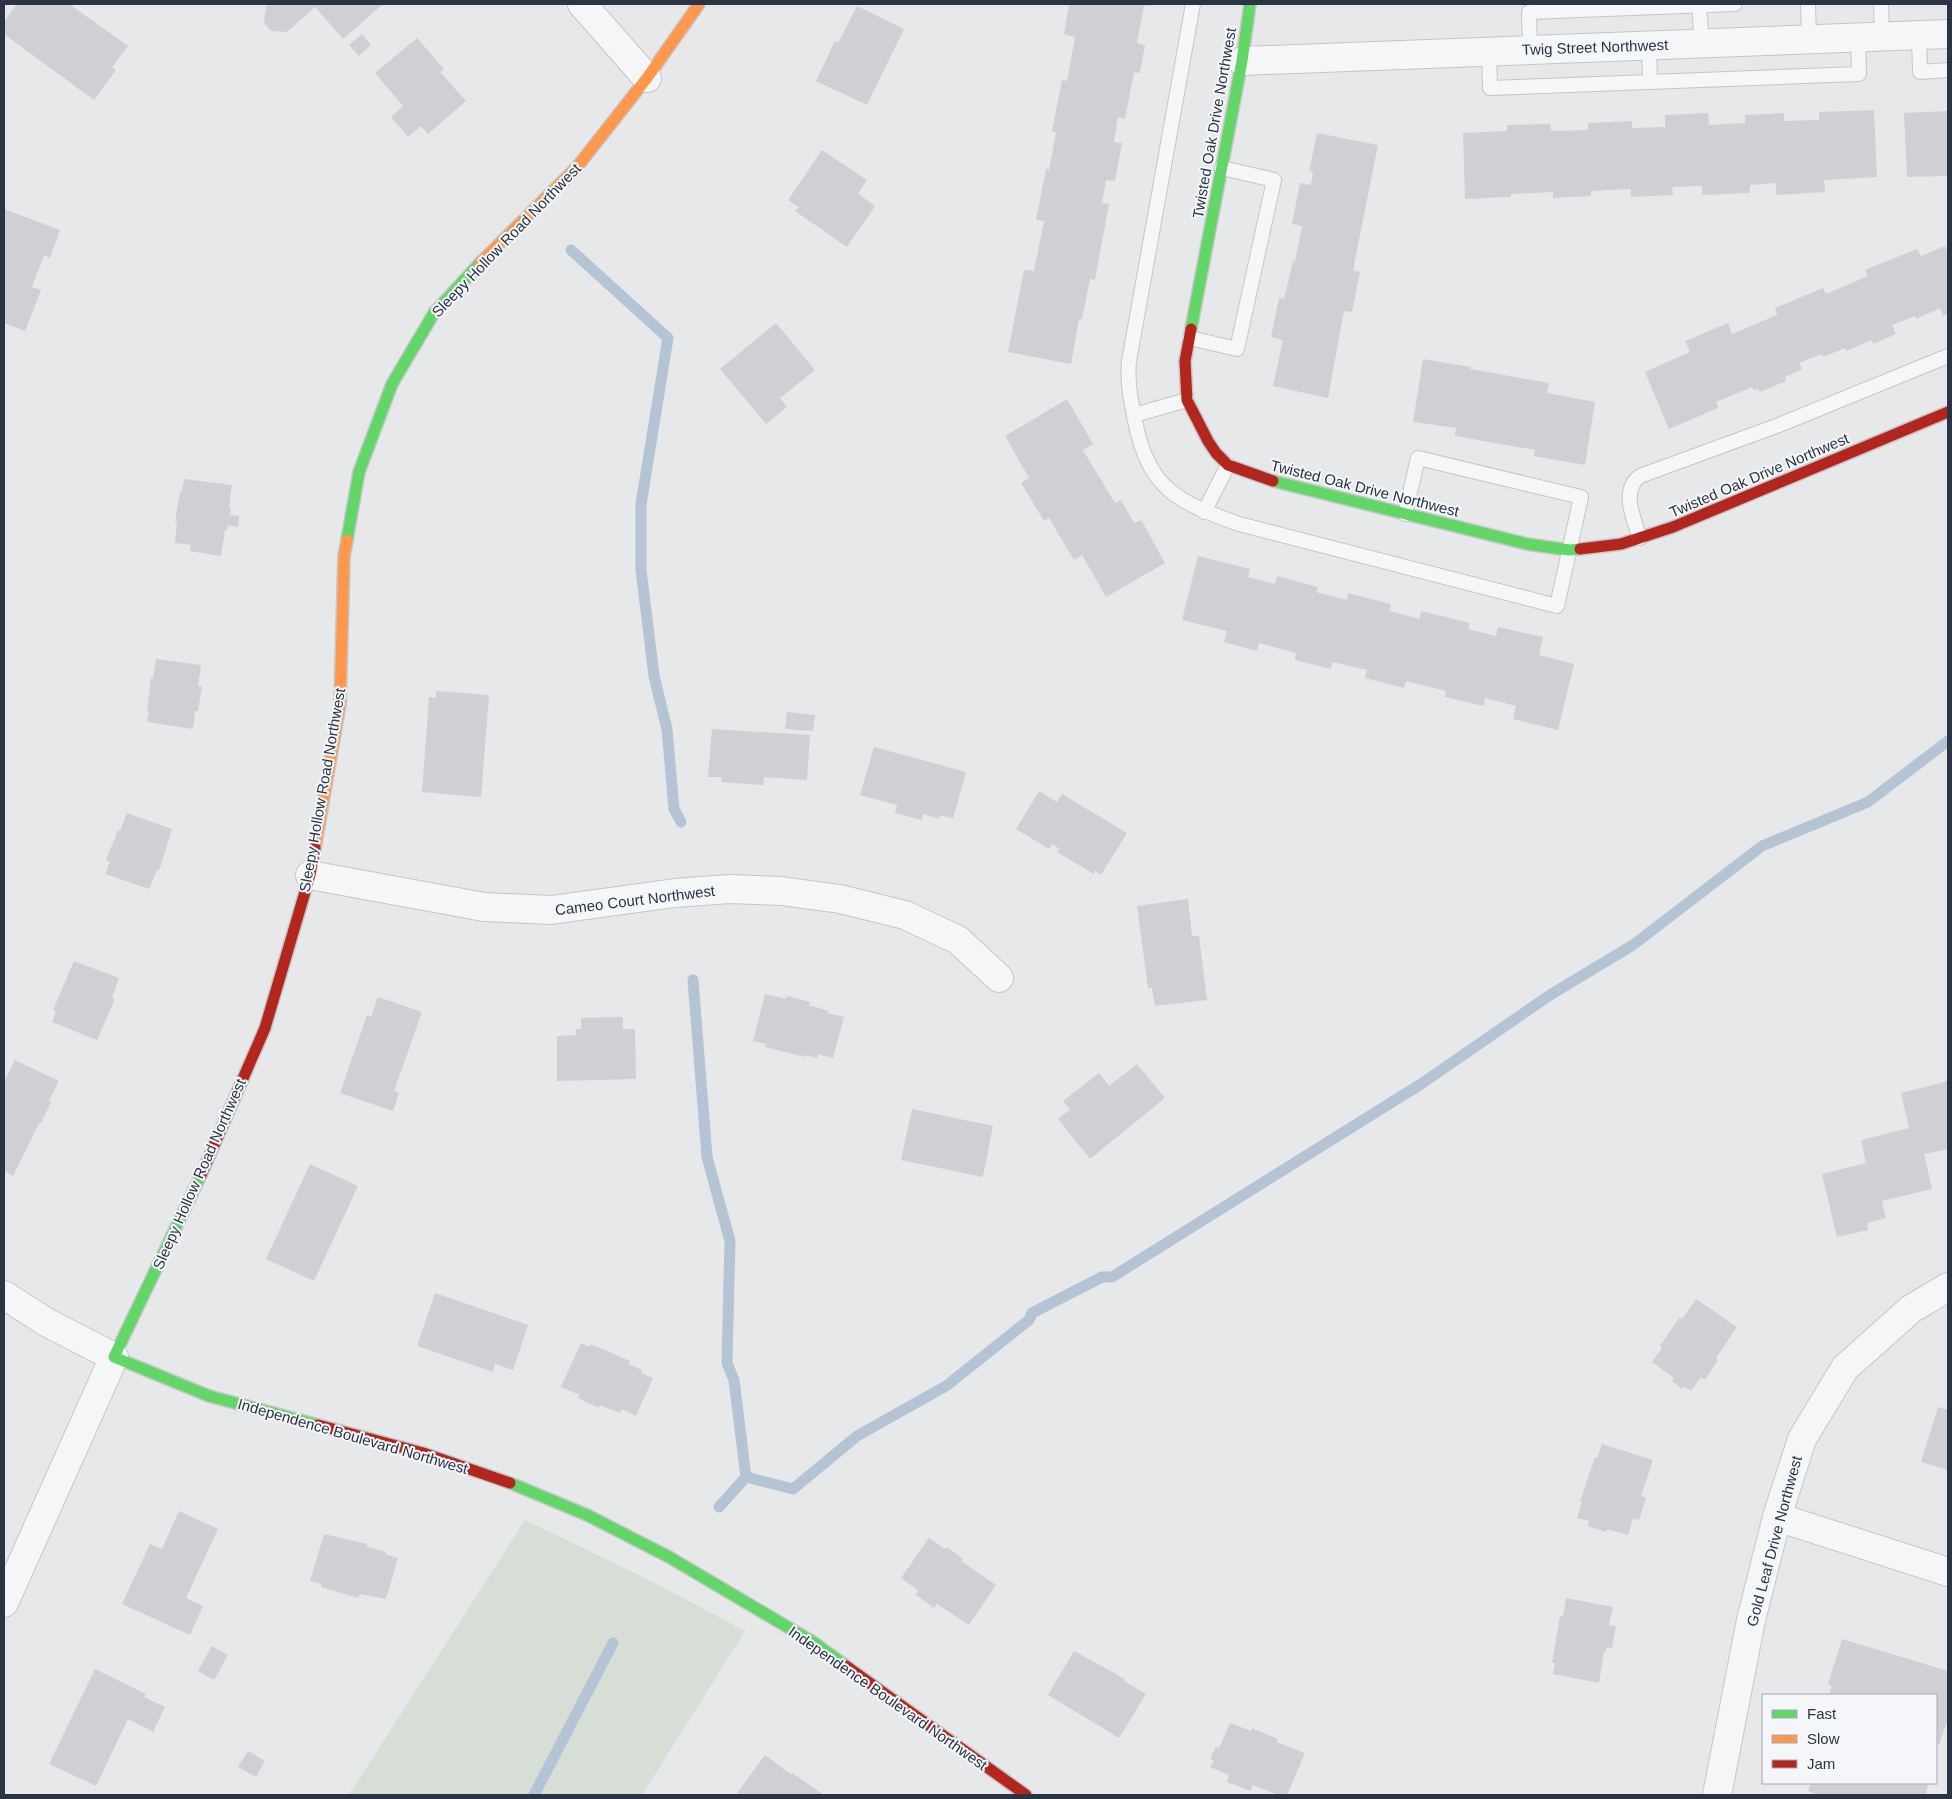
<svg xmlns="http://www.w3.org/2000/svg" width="1952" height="1799" viewBox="0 0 1952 1799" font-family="Helvetica,sans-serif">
	<rect width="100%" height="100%" fill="#e6e8ea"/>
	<path fill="#d6ded6" d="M525,1520L645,1578L745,1631L642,1795H349Z"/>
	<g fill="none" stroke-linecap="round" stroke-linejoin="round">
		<g stroke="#b4c4d5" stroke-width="11">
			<path d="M571,250L668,338L641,504V570L654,676L667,729L674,809L681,822"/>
			<path d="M693,980L707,1157L730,1241L727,1363L734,1380L746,1477"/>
			<path d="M746,1477L793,1489L857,1436L946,1386L1029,1320L1032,1313L1102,1277H1112L1421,1084L1550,995L1633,945L1762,846L1868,802L1948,741"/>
			<path d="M719,1507L746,1477"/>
			<path d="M534,1795L613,1643"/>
		</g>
	</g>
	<g fill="#ced0d3">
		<path d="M17,4H69L128,46L112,67L116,70L94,100L4,34V22Z"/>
		<path d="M270,4H383L343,39L315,7L287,32L271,31L264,23L266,7Z"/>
		<path d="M1069,4H1152L1151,6L1144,5L1137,43L1145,45L1140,73L1134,72L1125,119L1118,117L1114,142L1122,143L1115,181L1106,180L1102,203L1109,204L1095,280L1090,279L1082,319H1079L1071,364L1008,352L1024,270L1034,271L1044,221L1036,220L1046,169L1049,170L1056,132L1052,131L1062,80L1067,81L1075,37L1064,34Z"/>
		<path d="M857,6L904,29L867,105L816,81L835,41L838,43Z"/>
		<path d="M362,34L371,45L359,56L349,45Z"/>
		<path d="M417,38L444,69L440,72L466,101L428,134L421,126L408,137L391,117L403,106L375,73Z"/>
		<path d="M1874,110L1877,177L1824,180L1825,192L1776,195V183L1750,185V193L1702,195V186L1672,187L1673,195L1631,197V189L1591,191V196L1553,198V192L1511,194V197L1465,199L1463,133L1507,131V125L1550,124L1551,131L1588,130V123L1632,121V128L1665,127V115L1708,113L1709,125L1745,123V115L1784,113V121L1819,120V112Z"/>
		<path d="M1948,111V176L1907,177L1904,113Z"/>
		<path d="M1317,133L1378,145L1353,270L1360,272L1352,312L1344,311L1328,398L1273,386L1283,340L1271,337L1279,298L1284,299L1293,261H1295L1302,226L1292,224L1300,183L1311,185L1313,172L1309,171Z"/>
		<path d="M822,150L867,180L858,194L875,206L847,247L795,211L799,207L788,200Z"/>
		<path d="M4,209L60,230L50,258L44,255L32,287L41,290L25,331L4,323Z"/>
		<path d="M1945,246L1948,253V314L1943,316L1940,308L1916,319L1915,316L1892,325L1896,334L1873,344L1872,340L1846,351L1845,348L1823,357L1822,354L1799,363L1802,369L1785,377L1786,381L1760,392L1758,389L1753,390L1752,387L1716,402L1718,408L1669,429L1645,372L1690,352L1685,341L1728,323L1732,334L1777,315L1775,308L1823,288L1826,294L1868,276L1865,270L1917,249L1921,256Z"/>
		<path d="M776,323L815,370L780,398L787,407L766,424L720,369Z"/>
		<path d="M1423,359L1471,367L1470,369L1549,383L1547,393L1595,402L1585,465L1534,456L1535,450L1455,436L1456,428L1413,422Z"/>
		<path d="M1067,399L1093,444L1083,450L1115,503L1121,500L1134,523L1141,520L1165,563L1106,597L1082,555L1074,560L1049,518L1044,521L1021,483L1029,478L1005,436Z"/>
		<path d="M184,479L232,485L229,507L231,508L230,515L239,516L238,527L228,525L227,530H225L221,556L190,551L191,545L175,543L177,522H175L180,491H182Z"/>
		<path d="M1198,556L1250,569L1248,577L1275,584L1277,576L1318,587L1316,592L1347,600L1348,593L1391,604L1389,611L1420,619L1421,611L1470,623L1468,629L1496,636L1498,627L1543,637L1539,655L1574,664L1558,730L1513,719L1516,706L1485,698L1484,706L1445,697L1446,691L1406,681L1404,688L1365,678L1367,670L1332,662L1331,669L1295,660L1296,653L1259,643L1257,651L1224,642L1227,631L1182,620Z"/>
		<path d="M156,659L201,665L198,686L202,687L198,711H195L193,729L147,722L149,712L147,711L151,678H153Z"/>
		<path d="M436,691L489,695L481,797L422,792L429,697L436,698Z"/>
		<path d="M787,712L815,715L813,731L785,729Z"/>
		<path d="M712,729L810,735L807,780L764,777L763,785L721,782L722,777H708Z"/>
		<path d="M874,747L966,772L953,819L940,815L939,819L923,814L922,820L895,813L897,805L860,795Z"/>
		<path d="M1039,791L1057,802L1062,794L1127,833L1101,875L1095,871L1094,874L1057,852L1060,849L1052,844L1049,849L1016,829Z"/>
		<path d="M127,813L172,829L159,871L157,870L149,889L105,874L110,862L106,860L118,830L120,831Z"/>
		<path d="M1188,899L1192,936H1199L1207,1000L1155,1006L1152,988H1148L1137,906Z"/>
		<path d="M74,961L119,978L112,997L115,999L97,1040L52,1022L56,1011L53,1010Z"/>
		<path d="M765,994L786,999L787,996L810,1002L809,1005L829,1011L828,1013L844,1017L833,1058L818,1054L817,1058L805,1055V1057L765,1047L766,1044L753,1041Z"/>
		<path d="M378,997L422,1012L394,1091L399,1093L393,1111L340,1093L367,1015L371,1017Z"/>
		<path d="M623,1017V1029H635L636,1079L557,1081V1036L576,1035V1029H581V1018Z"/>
		<path d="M15,1060L59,1081L49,1101L51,1102L41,1123H39L13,1176L4,1171V1082Z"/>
		<path d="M1137,1064L1165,1098L1090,1159L1058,1119L1070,1110L1063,1101L1099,1073L1109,1086Z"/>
		<path d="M1948,1081V1149L1924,1154L1932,1189L1882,1201L1886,1218L1867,1223L1868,1230L1837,1237L1822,1174L1866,1163L1861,1140L1909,1128L1901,1093Z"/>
		<path d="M912,1109L993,1126L983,1177L901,1160Z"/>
		<path d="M310,1164L358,1186L314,1281L266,1259Z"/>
		<path d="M435,1293L528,1325L513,1370L495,1364L493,1372L417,1346Z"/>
		<path d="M1696,1299L1737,1327L1716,1358L1718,1360L1705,1380L1701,1377L1691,1391L1684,1386L1682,1389L1672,1381L1674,1378L1652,1362L1662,1348L1660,1346L1680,1317L1682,1319Z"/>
		<path d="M581,1343L590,1347L591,1344L630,1361L628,1364L642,1370L641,1373L653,1378L636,1416L622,1409L620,1413L600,1405L599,1408L578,1398L580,1395L561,1387Z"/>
		<path d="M1938,1407L1948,1410V1470L1921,1462Z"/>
		<path d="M1602,1444L1653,1460L1641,1496L1646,1498L1639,1520L1633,1518L1628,1535L1607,1529L1606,1532L1588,1526L1589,1521L1577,1518L1582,1502L1580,1501L1595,1457L1597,1458Z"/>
		<path d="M179,1511L218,1529L186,1598L203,1606L190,1635L122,1604L150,1544L162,1549Z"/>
		<path d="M324,1534L367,1544L366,1546L386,1552L385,1554L398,1558L386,1599L360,1594L358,1598L321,1587L322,1584L310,1581Z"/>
		<path d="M929,1538L945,1549L947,1547L963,1559L961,1561L996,1585L969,1625L937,1604L934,1608L916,1595L918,1590L901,1578Z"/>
		<path d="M1566,1598L1613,1607L1609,1625L1616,1626L1612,1648L1607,1647L1606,1651H1604L1599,1683L1553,1674L1555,1663H1552L1560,1616H1563Z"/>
		<path d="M1842,1639L1948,1671V1724H1946L1939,1745L1936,1744V1695H1829L1832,1686L1828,1684Z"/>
		<path d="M212,1646L228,1655L214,1680L198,1671Z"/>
		<path d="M1074,1651L1125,1679L1124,1681L1146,1694L1119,1738L1048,1695Z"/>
		<path d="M95,1669L146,1694L144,1697L165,1707L153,1732L128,1719L96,1786L49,1764Z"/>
		<path d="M1230,1723L1251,1731L1252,1728L1278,1739L1277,1742L1305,1753L1287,1795H1278L1253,1785L1250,1791L1227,1782L1229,1775L1210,1767L1214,1761L1210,1759L1216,1747L1219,1748Z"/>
		<path d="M248,1751L265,1761L256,1777L238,1767Z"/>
		<path d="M765,1755L791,1774L792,1773L824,1795H741L737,1793Z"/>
		<path d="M1811,1783H1929L1925,1795H1816V1794L1808,1791Z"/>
	</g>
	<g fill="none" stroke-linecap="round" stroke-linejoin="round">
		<g stroke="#c4c6c8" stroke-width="16">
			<g id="lane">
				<path d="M1193,4L1129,361C1127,382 1131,401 1135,421C1149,490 1178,502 1239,524L1557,606L1581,497L1418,458L1405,514"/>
				<path d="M1808,4L1809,39"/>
				<path d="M1881,4L1882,36"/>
				<path d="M1699,5L1702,43"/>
				<path d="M1919,35L1920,72L1948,70"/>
				<path d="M1649,45L1650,82"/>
				<path d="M1530,50L1529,12L1735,4"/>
				<path d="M1489,52L1490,88L1859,74L1858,37"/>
				<path d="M1190,338L1237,349L1274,180L1222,168"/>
				<path d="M1134,415L1187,400"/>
				<path d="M1204,512L1228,465"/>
				<path d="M1640,538C1634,519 1620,491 1640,476L1779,425L1948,356"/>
			</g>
		</g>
		<g stroke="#c4c6c8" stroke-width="30">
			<g id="street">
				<path d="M582,4L647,78"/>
				<path d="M1242,61L1948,34"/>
				<path d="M310,875L484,907L551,910L675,893L729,889L781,891L840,899L905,915L958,940L999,978"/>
				<path d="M4,1295L46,1322L114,1357L4,1603"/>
				<path d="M1777,1517L1948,1572"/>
				<path d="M1717,1795L1751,1620L1777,1517L1802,1439L1845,1368L1911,1309L1948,1287"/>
			</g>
		</g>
		<g stroke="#c4c6c8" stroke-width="14">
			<g id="fast">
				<path d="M1191,329L1242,61L1250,4"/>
				<path d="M1273,481L1527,544L1569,550L1580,549"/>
				<path d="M347,540L359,472L392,384L434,313L480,263"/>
				<path d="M201,1175L114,1357L209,1396L318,1425"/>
				<path d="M510,1483L587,1515L669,1557L813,1642L846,1666"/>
			</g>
		</g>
		<g stroke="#c4c6c8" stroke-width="14">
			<g id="slow">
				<path d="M480,263L577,167L647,78L699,4"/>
				<path d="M315,848L340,704L344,556L347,540"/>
			</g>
		</g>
		<g stroke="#c4c6c8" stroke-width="14">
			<g id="jam">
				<path d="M1191,329L1185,361L1187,400L1208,441L1216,453L1228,465L1273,481"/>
				<path d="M1580,549L1621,544L1673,527L1948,412"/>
				<path d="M201,1175L265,1028L310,875L315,848"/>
				<path d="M318,1425L423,1453L510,1483"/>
				<path d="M846,1666L1026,1795"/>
			</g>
		</g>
		<use href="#lane" stroke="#f5f6f7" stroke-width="14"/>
		<use href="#street" stroke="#f5f6f7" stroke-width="28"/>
		<use href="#fast" stroke="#63d668" stroke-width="11"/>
		<use href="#slow" stroke="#ff974d" stroke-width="11"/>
		<use href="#jam" stroke="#b3261e" stroke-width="11"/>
	</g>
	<g text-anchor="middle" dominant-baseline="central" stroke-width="4" stroke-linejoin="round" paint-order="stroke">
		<g font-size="15" fill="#2b3445" stroke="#f4f6f9">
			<text transform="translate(1595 47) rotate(-2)">Twig Street Northwest</text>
			<text transform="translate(1214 123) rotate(-80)">Twisted Oak Drive Northwest</text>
			<text transform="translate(506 240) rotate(-46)">Sleepy Hollow Road Northwest</text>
			<text transform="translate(1759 475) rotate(-23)">Twisted Oak Drive Northwest</text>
			<text transform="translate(1365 488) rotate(14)">Twisted Oak Drive Northwest</text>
			<text transform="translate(322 790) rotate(-80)">Sleepy Hollow Road Northwest</text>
			<text transform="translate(635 900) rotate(-7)">Cameo Court Northwest</text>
			<text transform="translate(199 1174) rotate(-66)">Sleepy Hollow Road Northwest</text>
			<text transform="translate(353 1436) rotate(16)">Independence Boulevard Northwest</text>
			<text transform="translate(1774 1541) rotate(-75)">Gold Leaf Drive Northwest</text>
			<text transform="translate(888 1698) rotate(35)">Independence Boulevard Northwest</text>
		</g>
	</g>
	<rect width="1952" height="1799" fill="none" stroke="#2b3445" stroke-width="10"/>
	<rect x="1762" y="1694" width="175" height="90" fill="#f4f6f9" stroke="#a4a8b1"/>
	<rect x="1772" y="1710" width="25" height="8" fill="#63d668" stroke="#a4a8b1"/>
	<text x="1807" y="1719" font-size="15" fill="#2b3445">Fast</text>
	<rect x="1772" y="1735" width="25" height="8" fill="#ff974d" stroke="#a4a8b1"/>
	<text x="1807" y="1744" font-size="15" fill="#2b3445">Slow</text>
	<rect x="1772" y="1760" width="25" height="8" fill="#b3261e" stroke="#a4a8b1"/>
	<text x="1807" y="1769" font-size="15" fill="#2b3445">Jam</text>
</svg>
